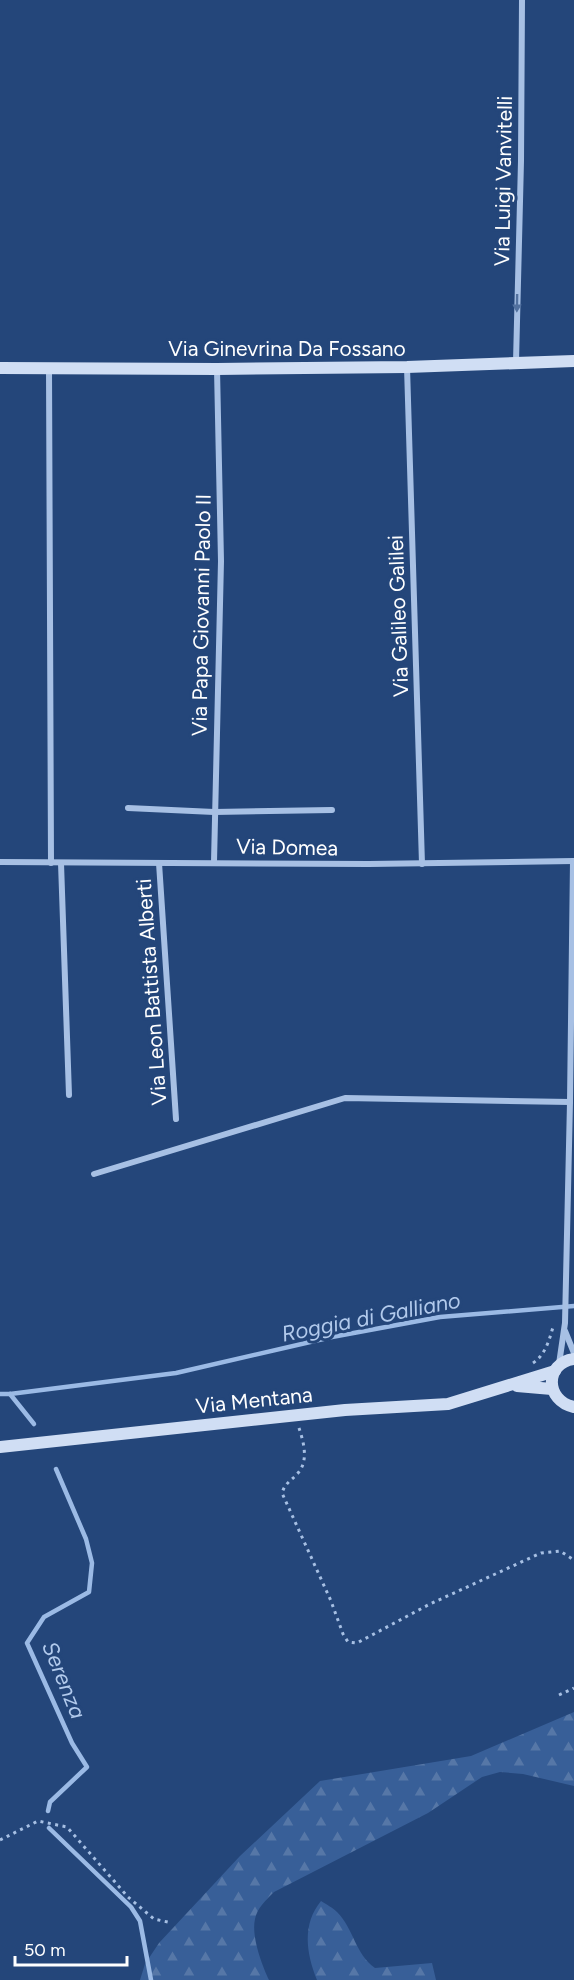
<svg xmlns="http://www.w3.org/2000/svg" width="574" height="1980" viewBox="0 0 574 1980" font-family="Figtree,sans-serif">
	<defs>
		<pattern id="forest-firs" width="22" height="20" patternUnits="userSpaceOnUse" patternTransform="scale(1.5)"><rect width="22" height="20" fill="#385f98"/><path d="M5 1l3.5 6h-7zM16 11l3.5 6h-7z" fill="#5677a7"/></pattern>
	</defs>
	<rect width="100%" height="100%" fill="#24467a"/>
	<g fill="url(#forest-firs)">
		<path d="M574,1712V1786L523,1774L500,1772L482,1777L428,1813L274,1892C266,1900 257,1908 255,1919C251,1936 262,1965 269,1980H140L145,1964L159,1943L240,1856L320,1781L471,1756Z"/>
		<path d="M321,1901C326,1904 333,1908 337,1912C354,1929 355,1954 375,1968L432,1963L436,1980H317C306,1953 302,1924 321,1901Z"/>
	</g>
	<g fill="none" stroke-linecap="round" stroke-linejoin="round">
		<g stroke="#9bbae5" stroke-width="4.5">
			<path d="M0,1394H10L176,1373L332,1337L440,1317L574,1306"/>
			<path d="M10,1394L34,1424"/>
			<path d="M48,1811L50,1802L87,1767L72,1743L27,1643L44,1617L89,1592L92,1563L86,1539L56,1469"/>
			<path d="M49,1828L131,1907L140,1921L151,1980"/>
		</g>
		<g stroke="#a7c0e4" stroke-width="3" stroke-dasharray="3 4.5" stroke-linecap="butt">
			<path d="M533,1363C545,1355 549,1341 553,1327H555"/>
			<path d="M299,1428C304,1443 309,1462 297,1474C291,1481 285,1483 282,1493L331,1601L343,1634L348,1642L357,1643L430,1604L541,1553L560,1551L574,1560"/>
			<path d="M559,1695L574,1688"/>
			<path d="M0,1840L38,1821L67,1827L128,1897L154,1919L172,1923"/>
		</g>
		<g stroke="#a7c0e4" stroke-width="6">
			<path d="M516,362L521,161L522,0"/>
			<path d="M407,367L422,864"/>
			<path d="M49,368L51,863"/>
			<path d="M128,808L214,812L332,810"/>
			<path d="M0,862L369,864L574,861"/>
			<path d="M214,862L221,561L217,369"/>
			<path d="M61,863L69,1095"/>
			<path d="M159,863L176,1119"/>
			<path d="M94,1174L345,1098L570,1102"/>
			<path d="M565,1331L574,1353"/>
			<path d="M559,1364L565,1323L570,1102L573,861"/>
		</g>
		<g stroke="#d0def4" stroke-width="12">
			<path d="M0,368L217,369L407,367L574,361"/>
			<path d="M574,1359C544,1363 545,1401 574,1407"/>
			<path d="M517,1386L552,1389"/>
			<path d="M0,1447L345,1410L448,1404L555,1371"/>
		</g>
	</g>
	<defs><path id="oneway-solid" d="M-6-.8H1V-3.2L6.5 0L1 3.2V.8H-6Z" transform="scale(1.5)"/></defs>
	<use fill="#52719f" href="#oneway-solid" transform="translate(517 303) rotate(91)"/>
	<g text-anchor="middle" dominant-baseline="central" stroke-width="6" stroke-linejoin="round" paint-order="stroke">
		<g font-size="21" fill="#fff" stroke="#24467a">
			<text transform="translate(503 181) rotate(-89)">Via Luigi Vanvitelli</text>
			<text x="287" y="348">Via Ginevrina Da Fossano</text>
			<text transform="translate(201 615) rotate(-89)">Via Papa Giovanni Paolo II</text>
			<text transform="translate(398 616) rotate(-92)">Via Galileo Galilei</text>
			<text transform="translate(287 847) rotate(1)">Via Domea</text>
			<text transform="translate(151 992) rotate(-94)">Via Leon Battista Alberti</text>
			<text transform="translate(254 1400) rotate(-6)">Via Mentana</text>
		</g>
		<g font-size="22" font-style="italic" fill="#b2caec" stroke="#24467a">
			<text transform="translate(371 1317) rotate(-11)">Roggia di Galliano</text>
			<text transform="translate(64 1680) rotate(68)">Serenza</text>
		</g>
	</g>
	<path d="M15 1956v9h112v-9" fill="none" stroke="#ffffff" stroke-width="3"/>
	<text x="24" y="1956" font-size="18" fill="#ffffff" stroke="#24467a" stroke-width="4.5" paint-order="stroke">50 m</text>
</svg>
